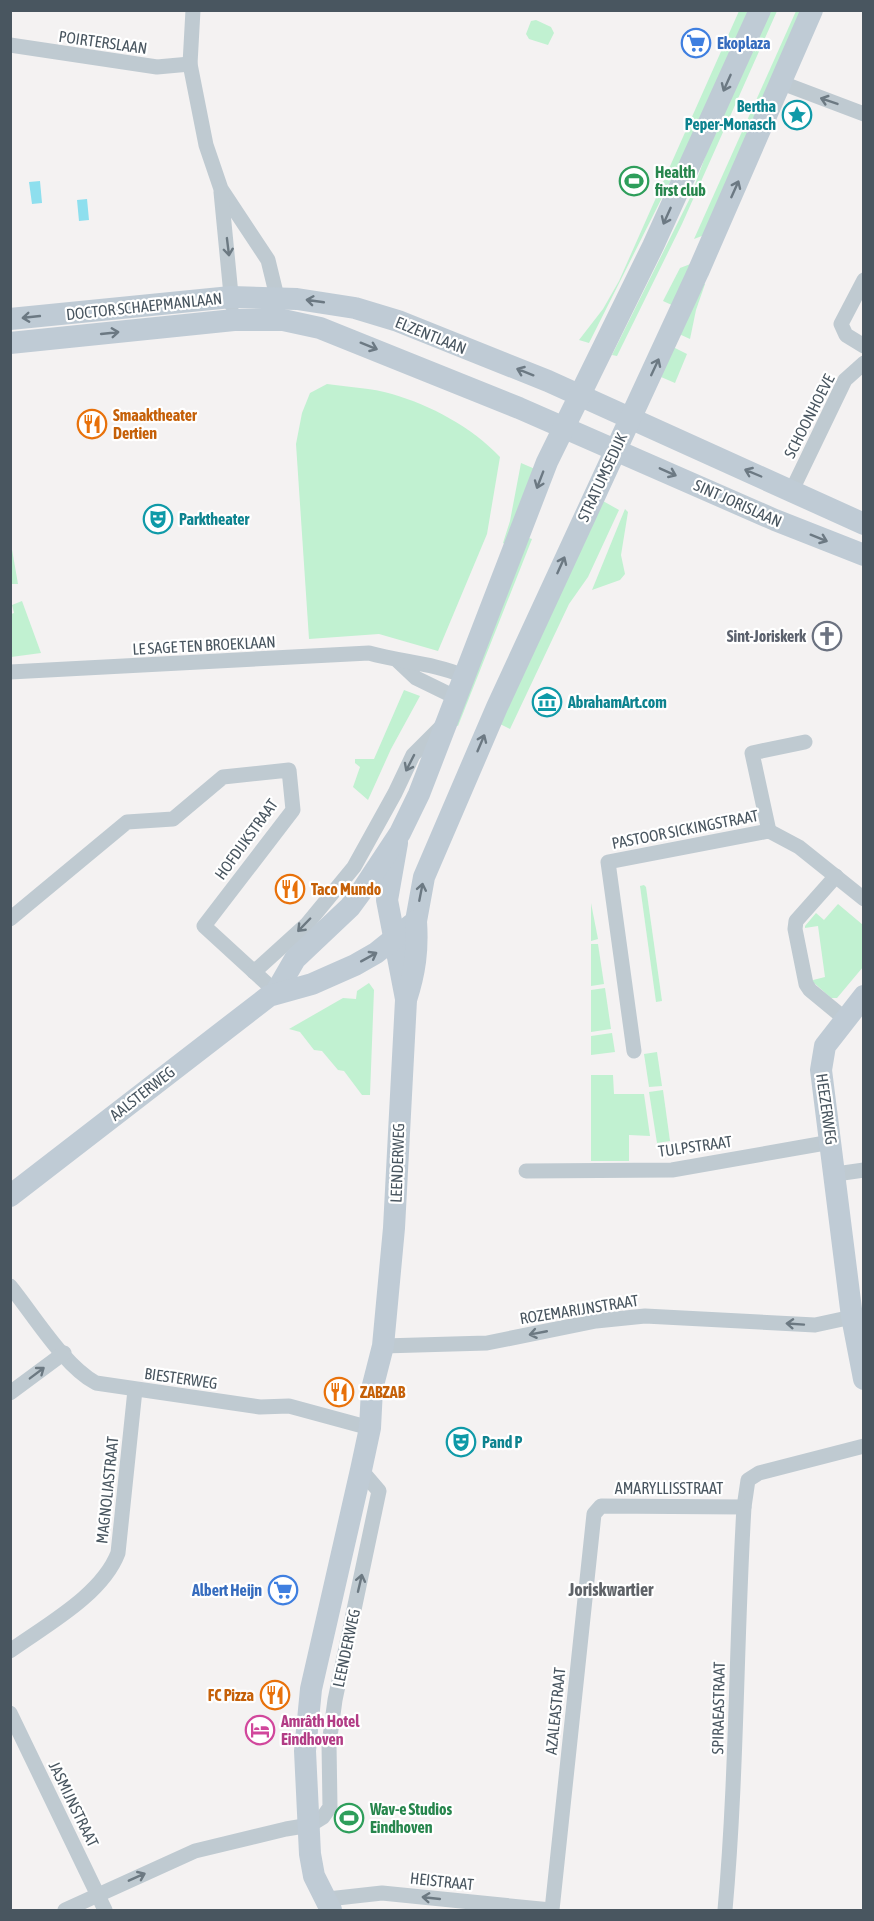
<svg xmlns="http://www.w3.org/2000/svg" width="874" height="1921" viewBox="0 0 874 1921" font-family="'Asap Condensed',sans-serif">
	<rect width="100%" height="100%" fill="#f4f2f2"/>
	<g fill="#c1f1d1">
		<path d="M739,11H751L693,136L589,343L579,340L603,309L619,281Z"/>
		<path d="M768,11H777L682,224L617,356L612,355L690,198L712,138Z"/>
		<path d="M796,11H804L707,234L694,239Z"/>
		<path d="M536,20L551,27L554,33L548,45L529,39L526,34L531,21Z"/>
		<path d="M693,263L674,306L663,301L680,268Z"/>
		<path d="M702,283L705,284L696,310L690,339L679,334Z"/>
		<path d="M673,347L687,354L675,383L661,377Z"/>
		<path d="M327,384C348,387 372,388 392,394C430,405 472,427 500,457L487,534L438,651L379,634L309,639L296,444L302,413L310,393Z"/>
		<path d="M521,463L535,469L506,545L503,543L510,521Z"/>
		<path d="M603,501L619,510L588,577L569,604L510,729L500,724Z"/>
		<path d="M625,509L628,512L621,555L625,574L620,580L592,590Z"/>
		<path d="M526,537L532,539L458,726L455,725Z"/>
		<path d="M10,538L18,584H11Z"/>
		<path d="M22,601L41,653L11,657V614L14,613L12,605Z"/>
		<path d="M404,690L420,696L391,749L368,800L353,787L360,767L355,763V759H374Z"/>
		<path d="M644,885L646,887L662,1001L656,1002L640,886Z"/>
		<path d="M591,903L598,939L591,941Z"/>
		<path d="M838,904L863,925V967L837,998H831L813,982V980L825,977L818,926L805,928V926L816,913L824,920Z"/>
		<path d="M591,944H598L604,984L591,986Z"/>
		<path d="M369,983L374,990L370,1095H362L344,1071L338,1070L322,1051L314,1050L300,1032L289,1029L343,998L356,999L357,991Z"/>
		<path d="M605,988L611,1029L591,1032V990Z"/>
		<path d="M612,1033L615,1052L591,1055V1036Z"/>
		<path d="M657,1052L662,1086L649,1087L644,1054Z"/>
		<path d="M591,1075H613L614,1094H644L650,1136L629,1135V1161H591Z"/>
		<path d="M663,1090L670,1141L657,1143L649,1092Z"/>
	</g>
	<g fill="#8edfee">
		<path d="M40,181L42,203L32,204L29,182Z"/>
		<path d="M87,199L89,220L79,221L77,200Z"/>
	</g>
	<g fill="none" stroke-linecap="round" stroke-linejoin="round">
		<g stroke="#bfcad1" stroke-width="15">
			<path d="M193,10L190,64L206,145L221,189L268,260L279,305"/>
			<path d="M10,45L157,67L190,64"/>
			<path d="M782,83L864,114"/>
			<path d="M221,192L232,305"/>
			<path d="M864,280L841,324L846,335L864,346"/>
			<path d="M792,490L845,380L864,363"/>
			<path d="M398,661L416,678L457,698"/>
			<path d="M10,672L369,653C401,662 433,663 464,676"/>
			<path d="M769,831L752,753L805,742"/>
			<path d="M836,876L796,921L795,929L806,984L810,990L844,1018"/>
			<path d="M10,919L127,822L173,819L223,777L289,770L293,810L204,926L276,992"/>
			<path d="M254,972L307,924L354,867L395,793L413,755L442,726"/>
			<path d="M634,1051L608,862L769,831L799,847L864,899"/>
			<path d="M526,1171L672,1170L831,1142"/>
			<path d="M836,1174L864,1170"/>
			<path d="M10,1286C33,1314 64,1366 96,1383L260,1407L289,1406L370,1428"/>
			<path d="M383,1346L487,1343L596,1321L645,1316L815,1325L852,1317"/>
			<path d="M10,1393L64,1353"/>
			<path d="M10,1651C46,1625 102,1595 118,1553L135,1390"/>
			<path d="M10,1713L105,1910"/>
			<path d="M328,1899L382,1893L551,1910"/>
			<path d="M65,1910L195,1851L286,1829L310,1825L323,1817L330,1807L329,1744L335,1700L379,1491L361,1470"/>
			<path d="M552,1910L594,1514L601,1506L744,1507L748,1480L759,1473L864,1446"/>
			<path d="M725,1910C737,1776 736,1642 744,1507"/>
		</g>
		<g stroke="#bfcbd5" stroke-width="22">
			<path d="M10,319L231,297L297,299L355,308L398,321L548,381L864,524"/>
			<path d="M10,343L234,320H283L320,328L519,408L775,520L864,555"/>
			<path d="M397,843L387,900L406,999"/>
			<path d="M276,992L295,959L350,907L361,892L400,833L419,794L547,462L653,246L760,10"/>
			<path d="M864,996L825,1046L821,1070L852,1317L864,1379"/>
			<path d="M10,1196L269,996L312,984L355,965L376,953L416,921L424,877L497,707L698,272L812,10"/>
			<path d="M331,1910L314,1876L310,1854L305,1751L311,1689L361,1470L370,1428L372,1389L383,1346L394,1228L406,1000C415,972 418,950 416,921"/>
		</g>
	</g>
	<defs><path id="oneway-shaft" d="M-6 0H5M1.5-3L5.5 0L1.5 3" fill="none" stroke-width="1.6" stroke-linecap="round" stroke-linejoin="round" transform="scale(1.5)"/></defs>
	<g stroke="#6c7983">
		<use href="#oneway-shaft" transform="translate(727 83) rotate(114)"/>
		<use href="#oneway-shaft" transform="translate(735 189) rotate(-66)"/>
		<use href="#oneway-shaft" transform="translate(667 216) rotate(114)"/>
		<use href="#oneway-shaft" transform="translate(315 301) rotate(-172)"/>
		<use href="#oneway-shaft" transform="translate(31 317) rotate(174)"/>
		<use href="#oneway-shaft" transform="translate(110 333) rotate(-6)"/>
		<use href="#oneway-shaft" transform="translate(369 346) rotate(22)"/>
		<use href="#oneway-shaft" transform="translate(655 367) rotate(-65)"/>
		<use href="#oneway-shaft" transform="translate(525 372) rotate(-158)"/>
		<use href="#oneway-shaft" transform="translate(668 472) rotate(24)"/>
		<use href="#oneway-shaft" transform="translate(753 473) rotate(-157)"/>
		<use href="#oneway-shaft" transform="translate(540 480) rotate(111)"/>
		<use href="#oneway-shaft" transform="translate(819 538) rotate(22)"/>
		<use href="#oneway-shaft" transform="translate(561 565) rotate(-66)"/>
		<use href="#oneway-shaft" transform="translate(481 743) rotate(-67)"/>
		<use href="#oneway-shaft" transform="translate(421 892) rotate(-79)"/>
		<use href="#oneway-shaft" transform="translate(369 957) rotate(-29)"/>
	</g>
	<g stroke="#6c7982">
		<use href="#oneway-shaft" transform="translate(829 101) rotate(-161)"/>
		<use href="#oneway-shaft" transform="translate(228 247) rotate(83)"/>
		<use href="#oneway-shaft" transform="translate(410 763) rotate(117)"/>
		<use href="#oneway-shaft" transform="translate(304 925) rotate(134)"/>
		<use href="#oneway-shaft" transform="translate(795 1324) rotate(-176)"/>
		<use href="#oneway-shaft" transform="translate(538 1333) rotate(169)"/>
		<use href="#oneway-shaft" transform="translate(37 1373) rotate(-37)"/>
		<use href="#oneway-shaft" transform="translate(360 1583) rotate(-77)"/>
		<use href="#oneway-shaft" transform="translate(137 1877) rotate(-24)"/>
		<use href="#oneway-shaft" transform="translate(431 1898) rotate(-174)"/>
	</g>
	<defs>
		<g id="supermarket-ring" transform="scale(1.5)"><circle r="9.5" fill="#fff" stroke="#3f7fe0" stroke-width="1.5"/><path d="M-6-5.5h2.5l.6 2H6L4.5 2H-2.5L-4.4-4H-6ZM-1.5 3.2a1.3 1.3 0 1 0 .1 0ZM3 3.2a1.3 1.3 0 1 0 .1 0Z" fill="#3f7fe0"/></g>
		<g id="sight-ring" transform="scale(1.5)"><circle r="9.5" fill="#fff" stroke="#0f9aa8" stroke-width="1.5"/><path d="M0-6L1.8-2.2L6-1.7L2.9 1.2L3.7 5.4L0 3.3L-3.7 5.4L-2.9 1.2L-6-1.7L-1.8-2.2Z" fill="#0f9aa8"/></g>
		<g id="stadium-ring" transform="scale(1.5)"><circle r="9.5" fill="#fff" stroke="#2e9e5b" stroke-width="1.5"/><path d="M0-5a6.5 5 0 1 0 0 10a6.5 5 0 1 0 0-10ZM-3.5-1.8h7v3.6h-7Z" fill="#2e9e5b"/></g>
		<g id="restaurant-ring" transform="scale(1.5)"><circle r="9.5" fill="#fff" stroke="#e8710a" stroke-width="1.5"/><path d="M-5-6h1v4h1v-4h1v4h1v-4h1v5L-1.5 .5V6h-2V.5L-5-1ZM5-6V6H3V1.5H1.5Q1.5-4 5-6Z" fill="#e8710a"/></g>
		<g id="theatre-ring" transform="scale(1.5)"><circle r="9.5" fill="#fff" stroke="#0f9aa8" stroke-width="1.5"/><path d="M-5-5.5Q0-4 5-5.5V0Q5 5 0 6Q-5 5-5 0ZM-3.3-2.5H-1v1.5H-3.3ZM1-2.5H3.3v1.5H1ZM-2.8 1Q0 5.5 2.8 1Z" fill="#0f9aa8"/></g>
		<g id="church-ring" transform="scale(1.5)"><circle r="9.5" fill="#fff" stroke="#6b7280" stroke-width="1.5"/><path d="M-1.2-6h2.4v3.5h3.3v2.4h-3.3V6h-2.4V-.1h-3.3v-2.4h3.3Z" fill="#6b7280"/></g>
		<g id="museum-ring" transform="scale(1.5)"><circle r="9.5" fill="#fff" stroke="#0f9aa8" stroke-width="1.5"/><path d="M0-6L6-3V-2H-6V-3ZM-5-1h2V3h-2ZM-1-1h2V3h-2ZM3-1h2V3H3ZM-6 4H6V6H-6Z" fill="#0f9aa8"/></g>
		<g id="hotel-ring" transform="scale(1.5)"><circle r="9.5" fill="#fff" stroke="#d1479c" stroke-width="1.5"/><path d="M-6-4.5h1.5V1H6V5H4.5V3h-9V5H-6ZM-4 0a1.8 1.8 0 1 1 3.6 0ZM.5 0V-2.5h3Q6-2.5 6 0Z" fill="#d1479c"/></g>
	</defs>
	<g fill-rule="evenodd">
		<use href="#supermarket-ring" x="696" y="43"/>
		<use href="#sight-ring" x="797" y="115"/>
		<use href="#stadium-ring" x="634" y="181"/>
		<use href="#restaurant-ring" x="92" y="424"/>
		<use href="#theatre-ring" x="158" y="519"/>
		<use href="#church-ring" x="827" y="636"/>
		<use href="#museum-ring" x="547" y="702"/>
		<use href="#restaurant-ring" x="290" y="889"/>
		<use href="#restaurant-ring" x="339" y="1392"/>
		<use href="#theatre-ring" x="461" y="1442"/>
		<use href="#supermarket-ring" x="283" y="1590"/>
		<use href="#restaurant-ring" x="275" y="1695"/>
		<use href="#hotel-ring" x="260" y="1730"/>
		<use href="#stadium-ring" x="349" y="1818"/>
	</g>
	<g text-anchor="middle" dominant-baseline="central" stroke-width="4.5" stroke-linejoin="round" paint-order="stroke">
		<g font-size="16" fill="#495660" stroke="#fff">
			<text transform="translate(103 42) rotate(8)">POIRTERSLAAN</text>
			<text transform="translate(144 306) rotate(-6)">DOCTOR SCHAEPMANLAAN</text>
			<text transform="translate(431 335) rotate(22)">ELZENTLAAN</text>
			<text transform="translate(809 416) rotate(-63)">SCHOONHOEVE</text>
			<text transform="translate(602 477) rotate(-65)">STRATUMSEDIJK</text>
			<text transform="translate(738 503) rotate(24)">SINT JORISLAAN</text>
			<text transform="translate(204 645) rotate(-3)">LE SAGE TEN BROEKLAAN</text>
			<text transform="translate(685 829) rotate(-11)">PASTOOR SICKINGSTRAAT</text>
			<text transform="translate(246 839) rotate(-54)">HOFDIJKSTRAAT</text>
			<text transform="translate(142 1093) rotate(-38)">AALSTERWEG</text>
			<text transform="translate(827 1109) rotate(82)">HEEZERWEG</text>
			<text transform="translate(695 1146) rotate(-8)">TULPSTRAAT</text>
			<text transform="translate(397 1163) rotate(-88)">LEENDERWEG</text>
			<text transform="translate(579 1309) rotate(-9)">ROZEMARIJNSTRAAT</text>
			<text transform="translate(181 1378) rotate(8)">BIESTERWEG</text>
			<text x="669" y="1488">AMARYLLISSTRAAT</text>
			<text transform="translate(107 1490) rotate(-84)">MAGNOLIASTRAAT</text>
			<text transform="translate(346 1648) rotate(-78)">LEENDERWEG</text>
			<text transform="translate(718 1708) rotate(-89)">SPIRAEASTRAAT</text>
			<text transform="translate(555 1711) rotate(-84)">AZALEASTRAAT</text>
			<text transform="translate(74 1804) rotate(64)">JASMIJNSTRAAT</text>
			<text transform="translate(442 1881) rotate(6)">HEISTRAAT</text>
		</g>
		<g font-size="16" font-weight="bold" fill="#366cbe" stroke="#fff" text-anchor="start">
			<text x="717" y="43">Ekoplaza</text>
			<text x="262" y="1590" text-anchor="end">Albert Heijn</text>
		</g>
		<g font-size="16" font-weight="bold" fill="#0d838f" stroke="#fff" text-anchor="start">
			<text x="776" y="106" text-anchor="end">Bertha<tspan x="776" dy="18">Peper-Monasch</tspan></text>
			<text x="179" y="519">Parktheater</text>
			<text x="568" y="702">AbrahamArt.com</text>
			<text x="482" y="1442">Pand P</text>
		</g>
		<g font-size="16" font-weight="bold" fill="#27864d" stroke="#fff" text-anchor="start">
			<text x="655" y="172">Health<tspan x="655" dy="18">first club</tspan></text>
			<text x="370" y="1809">Wav-e Studios<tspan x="370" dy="18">Eindhoven</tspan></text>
		</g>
		<g font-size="16" font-weight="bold" fill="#c56008" stroke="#fff" text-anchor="start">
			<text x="113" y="415">Smaaktheater<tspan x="113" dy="18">Dertien</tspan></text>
			<text x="311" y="889">Taco Mundo</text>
			<text x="360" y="1392">ZABZAB</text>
			<text x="254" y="1695" text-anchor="end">FC Pizza</text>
		</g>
		<g font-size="16" font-weight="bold" fill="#5b616d" stroke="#fff" text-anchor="end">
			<text x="806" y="636">Sint-Joriskerk</text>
		</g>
		<g font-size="16" font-weight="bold" fill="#b23c85" stroke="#fff" text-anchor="start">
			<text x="281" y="1721">Amrâth Hotel<tspan x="281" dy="18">Eindhoven</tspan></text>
		</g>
		<g font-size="18" font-weight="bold" fill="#5e6267" stroke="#fff">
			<text x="611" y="1589">Joriskwartier</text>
		</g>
	</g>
	<rect width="874" height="1921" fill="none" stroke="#495660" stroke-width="24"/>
</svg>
